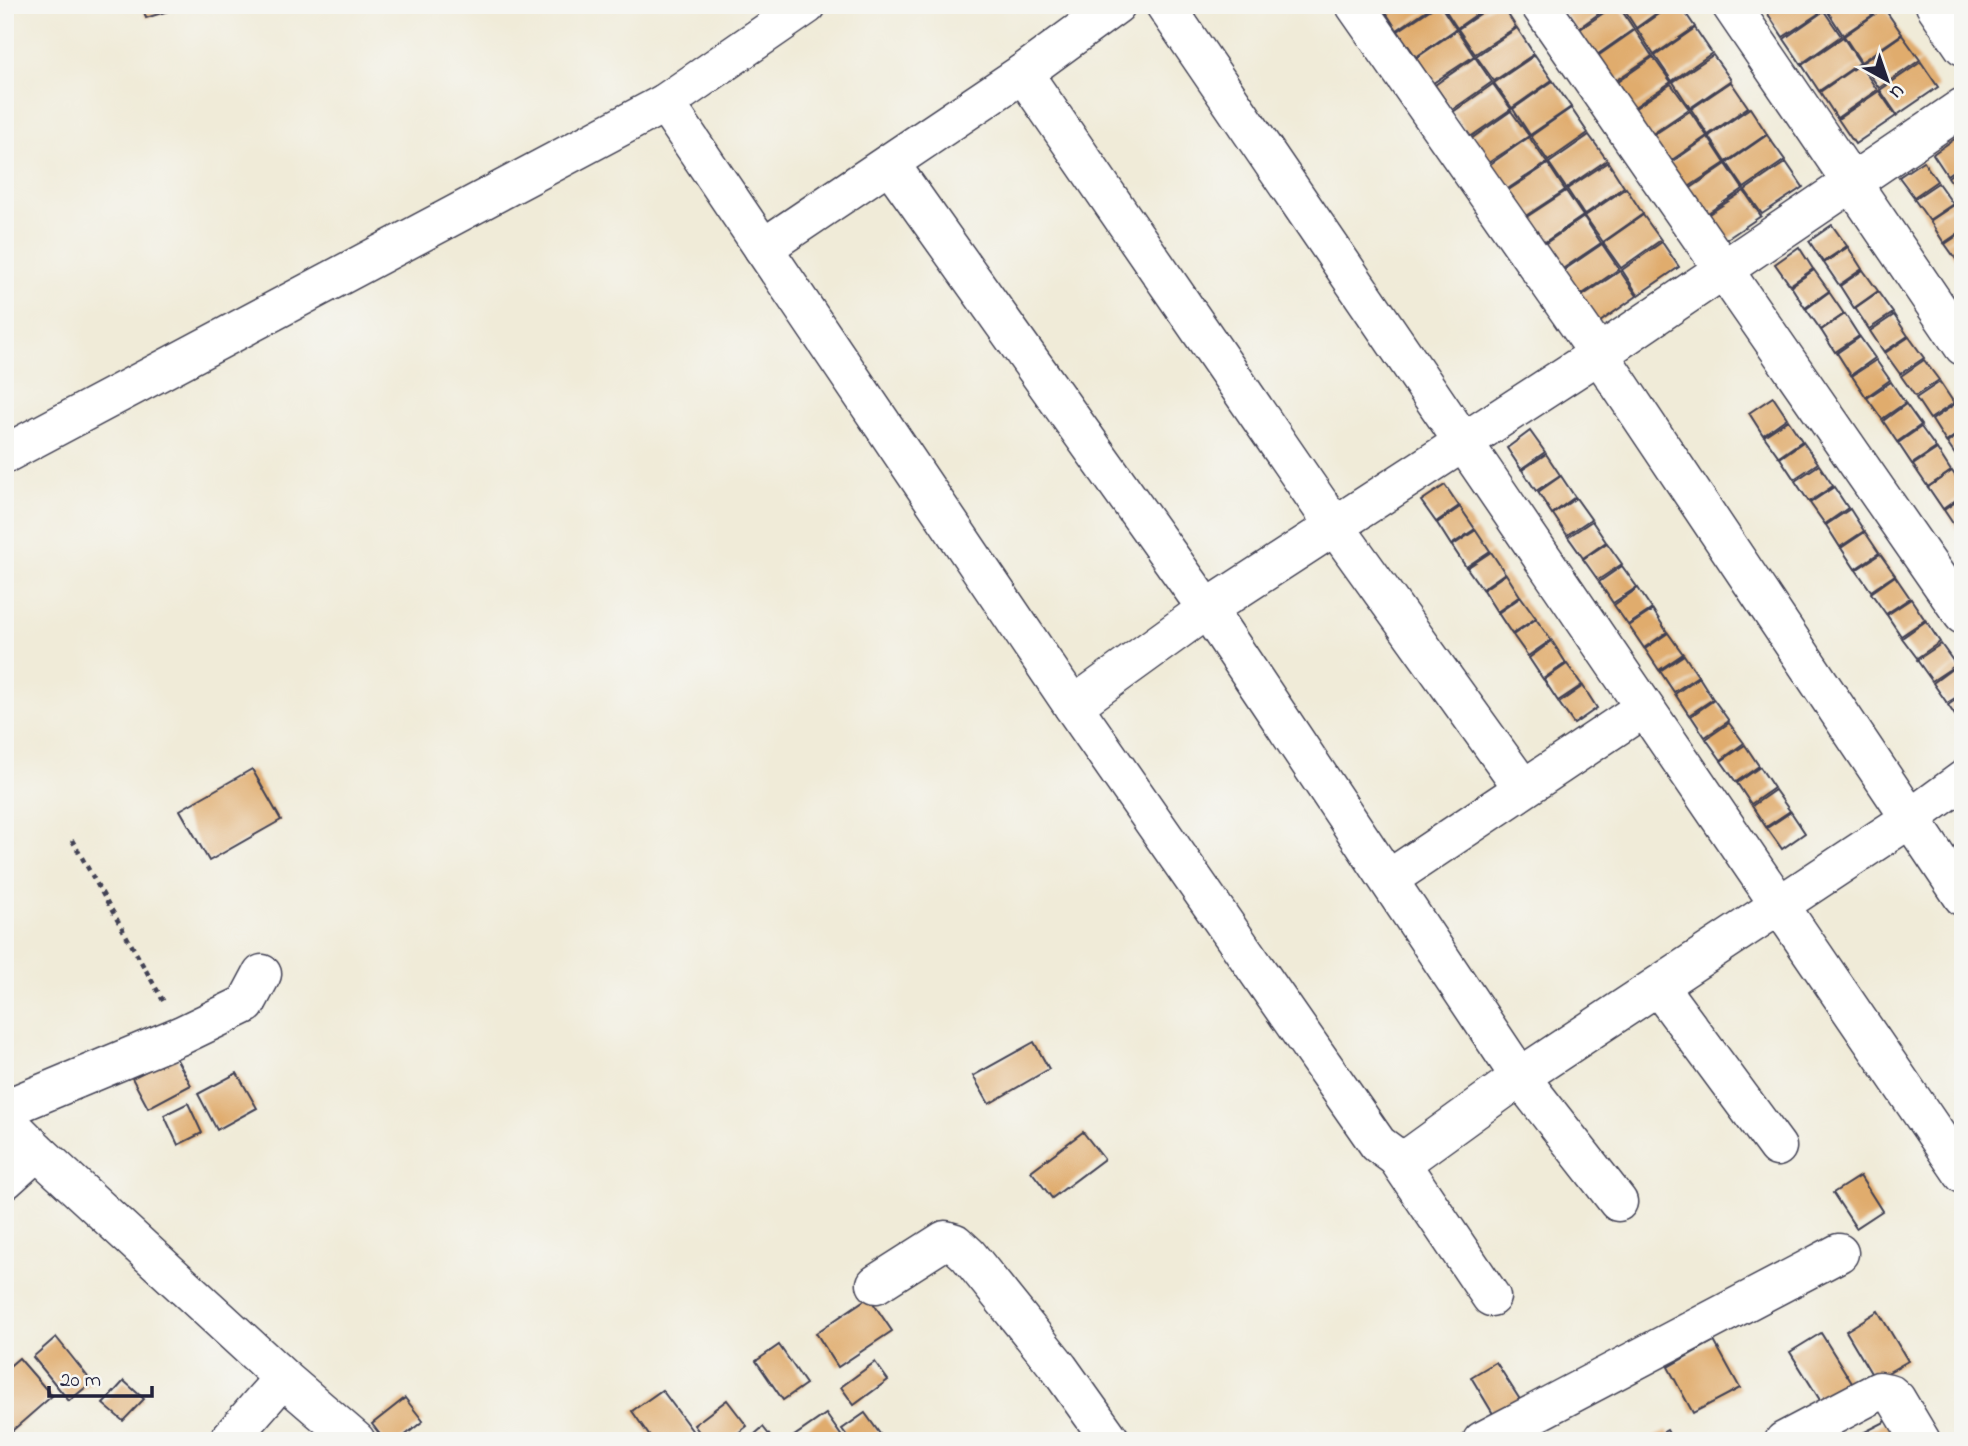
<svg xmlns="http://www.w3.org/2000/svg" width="1968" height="1446" viewBox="0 0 1968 1446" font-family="'Indie Flower',sans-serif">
	<rect width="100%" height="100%" fill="#f6f6f2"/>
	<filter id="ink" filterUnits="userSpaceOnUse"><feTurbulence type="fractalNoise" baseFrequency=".0143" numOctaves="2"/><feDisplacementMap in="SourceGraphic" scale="14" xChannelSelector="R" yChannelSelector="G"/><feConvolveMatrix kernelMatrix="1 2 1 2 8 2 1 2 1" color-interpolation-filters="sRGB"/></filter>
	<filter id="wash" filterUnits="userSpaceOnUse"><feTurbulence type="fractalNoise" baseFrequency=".00686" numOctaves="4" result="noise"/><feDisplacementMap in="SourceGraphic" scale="28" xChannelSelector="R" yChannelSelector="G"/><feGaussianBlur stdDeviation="1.57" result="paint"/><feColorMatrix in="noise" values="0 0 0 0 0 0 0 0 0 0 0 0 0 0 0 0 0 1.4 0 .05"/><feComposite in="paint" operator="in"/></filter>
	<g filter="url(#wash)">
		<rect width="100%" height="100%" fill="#f0ebd8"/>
		<g id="blocks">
			<g fill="#e0ac6d">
				<path d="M142,5H169L171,10L146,18Z"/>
				<path d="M1381,5H1434L1397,30Z"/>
				<path d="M1437,5H1440L1456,29L1416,57L1398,31Z"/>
				<path d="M1442,5H1490L1457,28Z"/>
				<path d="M1493,5H1502L1516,27L1475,54L1458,29Z"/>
				<path d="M1559,5H1611L1576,30Z"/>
				<path d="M1615,5H1618L1634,29L1594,57L1576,32Z"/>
				<path d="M1621,5H1668L1636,28Z"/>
				<path d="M1671,5H1680L1695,27L1654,55L1637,29Z"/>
				<path d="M1775,5H1821L1824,10L1783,37L1766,11Z"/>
				<path d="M1832,5H1882L1883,8L1843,35L1826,9Z"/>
				<path d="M1884,8L1902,34L1861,62L1844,36Z"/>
				<path d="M1824,11L1841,36L1801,64L1784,39Z"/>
				<path d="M1517,28L1534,54L1494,81L1476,56Z"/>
				<path d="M1695,28L1712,53L1672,81L1655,56Z"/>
				<path d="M1457,30L1474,56L1433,83L1416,58Z"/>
				<path d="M1635,30L1652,56L1612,83L1595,58Z"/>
				<path d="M1902,35L1920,60L1879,88L1862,63Z"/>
				<path d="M1843,37L1860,63L1819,91L1802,65Z"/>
				<path d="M1535,55L1552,80L1512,108L1494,83Z"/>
				<path d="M1713,55L1731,80L1690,108L1673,82Z"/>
				<path d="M1475,57L1492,82L1452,110L1435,85Z"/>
				<path d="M1653,57L1671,82L1630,110L1613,85Z"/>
				<path d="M1921,62L1938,87L1897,115L1880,90Z"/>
				<path d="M1860,64L1877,90L1837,118L1820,92Z"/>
				<path d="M1553,81L1571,107L1530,135L1513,109Z"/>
				<path d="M1731,82L1748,107L1708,135L1691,109Z"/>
				<path d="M1493,84L1511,109L1470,137L1453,112Z"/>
				<path d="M1671,84L1689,109L1648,137L1631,111Z"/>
				<path d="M1879,91L1896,116L1855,144L1838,119Z"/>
				<path d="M1571,108L1588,133L1548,161L1531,136Z"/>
				<path d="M1750,108L1767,134L1726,162L1709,136Z"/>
				<path d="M1511,111L1529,136L1488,163L1471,139Z"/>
				<path d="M1690,111L1707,136L1666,164L1649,138Z"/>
				<path d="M1589,135L1607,160L1566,188L1549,163Z"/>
				<path d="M1767,135L1785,160L1744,188L1727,163Z"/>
				<path d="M1529,137L1547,163L1506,190L1489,165Z"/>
				<path d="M1708,137L1725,163L1684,190L1668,165Z"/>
				<path d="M1956,138L1963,147V164L1947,175L1933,154Z"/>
				<path d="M1923,161L1937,181L1914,197L1899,177Z"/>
				<path d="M1608,162L1624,187L1584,215L1567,189Z"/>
				<path d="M1786,162L1803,187L1762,214L1745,190Z"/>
				<path d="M1548,164L1565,190L1524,217L1507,191Z"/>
				<path d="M1726,164L1743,189L1702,217L1685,192Z"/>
				<path d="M1963,167V198L1948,177Z"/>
				<path d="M1938,183L1953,204L1929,220L1914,199Z"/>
				<path d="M1626,188L1643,214L1603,242L1585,216Z"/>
				<path d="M1566,191L1583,216L1542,244L1525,218Z"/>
				<path d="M1744,191L1761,216L1721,243L1703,218Z"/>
				<path d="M1954,205L1963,219V230L1944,243L1930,221Z"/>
				<path d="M1643,215L1661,240L1621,268L1603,243Z"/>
				<path d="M1584,217L1601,243L1561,270L1543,245Z"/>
				<path d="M1832,225L1847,246L1823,262L1809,241Z"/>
				<path d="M1963,232V263L1960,265L1945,244Z"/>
				<path d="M1662,242L1679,267L1638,295L1622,270Z"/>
				<path d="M1602,244L1619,269L1578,297L1561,272Z"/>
				<path d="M1799,247L1813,269L1790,285L1775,264Z"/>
				<path d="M1848,247L1862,269L1839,285L1824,263Z"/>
				<path d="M1814,270L1829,291L1805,308L1791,286Z"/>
				<path d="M1863,270L1878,291L1854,308L1840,286Z"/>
				<path d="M1620,271L1637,296L1597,324L1579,298Z"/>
				<path d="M1829,292L1844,314L1821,330L1806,309Z"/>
				<path d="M1878,292L1893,313L1869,329L1855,308Z"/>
				<path d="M1845,314L1859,336L1835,352L1821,330Z"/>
				<path d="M1894,315L1908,336L1884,352L1870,331Z"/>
				<path d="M1860,337L1875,358L1851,375L1837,353Z"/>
				<path d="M1909,337L1924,358L1900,374L1885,353Z"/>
				<path d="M1876,360L1890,380L1866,397L1852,376Z"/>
				<path d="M1924,360L1939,380L1915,396L1901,376Z"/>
				<path d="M1891,382L1905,403L1882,419L1867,398Z"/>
				<path d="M1940,382L1954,403L1930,419L1916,398Z"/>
				<path d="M1773,397L1787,418L1763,435L1749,413Z"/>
				<path d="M1906,404L1921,425L1897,442L1883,421Z"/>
				<path d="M1955,404L1963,415V430L1946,442L1932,420Z"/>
				<path d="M1788,420L1802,441L1779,457L1764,436Z"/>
				<path d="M1921,427L1936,448L1912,464L1898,443Z"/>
				<path d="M1530,431L1545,452L1521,469L1507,448Z"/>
				<path d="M1963,432V466L1947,443Z"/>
				<path d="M1803,442L1818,463L1794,479L1780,458Z"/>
				<path d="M1937,449L1951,471L1928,487L1913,465Z"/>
				<path d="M1546,454L1560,475L1536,491L1522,470Z"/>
				<path d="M1819,465L1833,486L1809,502L1795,481Z"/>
				<path d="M1952,471L1963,487V495L1943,509L1928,487Z"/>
				<path d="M1561,476L1575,497L1552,514L1538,492Z"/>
				<path d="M1445,485L1459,506L1436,522L1421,501Z"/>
				<path d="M1834,487L1848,508L1825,524L1810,503Z"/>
				<path d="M1963,497V528L1958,531L1944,510Z"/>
				<path d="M1576,498L1591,519L1567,535L1553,514Z"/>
				<path d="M1460,507L1475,529L1451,545L1437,523Z"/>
				<path d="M1850,509L1864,531L1840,547L1826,525Z"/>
				<path d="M1592,521L1606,542L1583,558L1568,537Z"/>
				<path d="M1476,530L1490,551L1466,567L1452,546Z"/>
				<path d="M1865,532L1879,553L1855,569L1841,548Z"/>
				<path d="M1607,543L1622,564L1598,580L1583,559Z"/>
				<path d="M1491,552L1505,573L1482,589L1467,568Z"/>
				<path d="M1880,554L1895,575L1871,591L1856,570Z"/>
				<path d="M1622,566L1637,587L1613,603L1599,582Z"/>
				<path d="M1506,574L1520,596L1497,612L1483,590Z"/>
				<path d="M1895,576L1910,598L1886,614L1871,593Z"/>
				<path d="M1638,588L1652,609L1628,625L1614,605Z"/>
				<path d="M1521,597L1536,618L1512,634L1498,613Z"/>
				<path d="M1911,599L1925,620L1901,636L1887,615Z"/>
				<path d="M1653,610L1667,632L1644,648L1629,626Z"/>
				<path d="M1536,619L1551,640L1528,656L1513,635Z"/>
				<path d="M1926,621L1940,642L1917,658L1902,638Z"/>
				<path d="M1668,633L1683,654L1659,670L1645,649Z"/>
				<path d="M1552,641L1566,663L1543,679L1529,658Z"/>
				<path d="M1941,644L1956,665L1932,681L1917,660Z"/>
				<path d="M1684,655L1698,676L1674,692L1660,671Z"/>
				<path d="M1567,664L1582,685L1558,701L1544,680Z"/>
				<path d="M1956,666L1963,675V693L1947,703L1933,683Z"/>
				<path d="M1699,677L1713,699L1689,715L1675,694Z"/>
				<path d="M1583,686L1597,708L1574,724L1559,703Z"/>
				<path d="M1963,695V727L1948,705Z"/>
				<path d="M1714,700L1729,721L1705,737L1691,716Z"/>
				<path d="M1729,723L1744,743L1721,760L1706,739Z"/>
				<path d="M1745,745L1759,766L1736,782L1721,761Z"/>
				<path d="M1760,767L1774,788L1751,804L1737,783Z"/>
				<path d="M252,769L281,820L209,861L180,810Z"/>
				<path d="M1775,790L1790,811L1766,827L1752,806Z"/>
				<path d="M1791,812L1805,833L1782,849L1767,828Z"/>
				<path d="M1034,1042L1049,1069L989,1104L973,1076Z"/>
				<path d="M175,1056L191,1085L148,1108L132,1078Z"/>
				<path d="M237,1073L257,1108L217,1130L198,1094Z"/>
				<path d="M188,1103L202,1133L178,1145L164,1115Z"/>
				<path d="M1083,1132L1104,1159L1052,1198L1031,1171Z"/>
				<path d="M1860,1176L1882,1211L1856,1228L1833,1193Z"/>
				<path d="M869,1297L892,1331L838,1367L816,1333Z"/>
				<path d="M1878,1311L1908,1361L1875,1380L1846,1331Z"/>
				<path d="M1821,1333L1855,1388L1825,1408L1790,1352Z"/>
				<path d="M56,1337L92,1382L69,1401L33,1357Z"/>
				<path d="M1714,1341L1740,1388L1693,1413L1668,1367Z"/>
				<path d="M779,1345L806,1384L783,1400L756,1361Z"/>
				<path d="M19,1358L52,1396L12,1431L5,1424V1370Z"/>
				<path d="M875,1362L888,1380L854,1405L841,1387Z"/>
				<path d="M1496,1362L1524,1406L1498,1422L1471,1377Z"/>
				<path d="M124,1381L144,1399L123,1421L103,1404Z"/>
				<path d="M662,1390L694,1433L683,1441H653L632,1411Z"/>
				<path d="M405,1398L423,1421L398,1441H385L372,1424Z"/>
				<path d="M727,1400L747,1426L728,1441H706L694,1425Z"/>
				<path d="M865,1413L885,1441H851L842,1429Z"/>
				<path d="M1902,1413L1916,1441H1863L1859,1435Z"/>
				<path d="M826,1414L845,1441H792L790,1439Z"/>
				<path d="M763,1427L774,1441H747Z"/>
				<path d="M1667,1430L1673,1441H1647Z"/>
			</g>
		</g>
	</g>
	<g filter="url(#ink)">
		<use href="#blocks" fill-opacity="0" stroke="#414053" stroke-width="2"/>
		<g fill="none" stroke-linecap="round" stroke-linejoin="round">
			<g stroke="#414053" stroke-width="41">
				<g id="minor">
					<path d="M1165,5L1963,1174"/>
					<path d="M1355,5L1599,354L1963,897"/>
					<path d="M1540,5L1963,615"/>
					<path d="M1731,5L1963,346"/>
					<path d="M1935,5L1963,46"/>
					<path d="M1023,73L1334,525L1523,788"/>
					<path d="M665,103L1073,706L1378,1144L1397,1158L1491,1297"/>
					<path d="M890,164L1207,609L1520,1077L1618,1202"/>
					<path d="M763,248L1023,73L1116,5"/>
					<path d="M5,454L665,103L807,5"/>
					<path d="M1073,706L1207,609L1599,354L1963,107"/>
					<path d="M1389,879L1644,708"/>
					<path d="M1658,986L1777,1147"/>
					<path d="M5,1109L182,1035L246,1004L262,974"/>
					<path d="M5,1119L37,1151L283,1378L356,1441"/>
					<path d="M1397,1158L1411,1156L1520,1077L1911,818L1963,780"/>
					<path d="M5,1180L37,1151"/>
					<path d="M876,1284L945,1240L955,1243L968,1255L1059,1368L1111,1441"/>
					<path d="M228,1441L283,1378"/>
					<path d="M1482,1441L1839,1253"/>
					<path d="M1784,1441L1879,1391L1889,1393L1896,1399L1921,1441"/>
				</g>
			</g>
			<path stroke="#414053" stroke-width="4.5" stroke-dasharray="5 5" stroke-linecap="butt" d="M72,840L165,1004"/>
			<use href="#minor" stroke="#fff" stroke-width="38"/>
		</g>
	</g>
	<rect width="1968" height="1446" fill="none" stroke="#f6f6f2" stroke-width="28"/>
	<g transform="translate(1887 80) rotate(140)" stroke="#f6f6f2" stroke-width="5" paint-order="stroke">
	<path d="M0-5L12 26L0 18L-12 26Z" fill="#22223b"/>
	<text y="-10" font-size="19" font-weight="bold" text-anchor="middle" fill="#22223b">U</text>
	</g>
	<path d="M49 1386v10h103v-10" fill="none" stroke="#22223b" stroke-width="3.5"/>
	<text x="60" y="1386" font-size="21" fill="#22223b" stroke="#f6f6f2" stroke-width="5" paint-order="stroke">20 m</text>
</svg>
